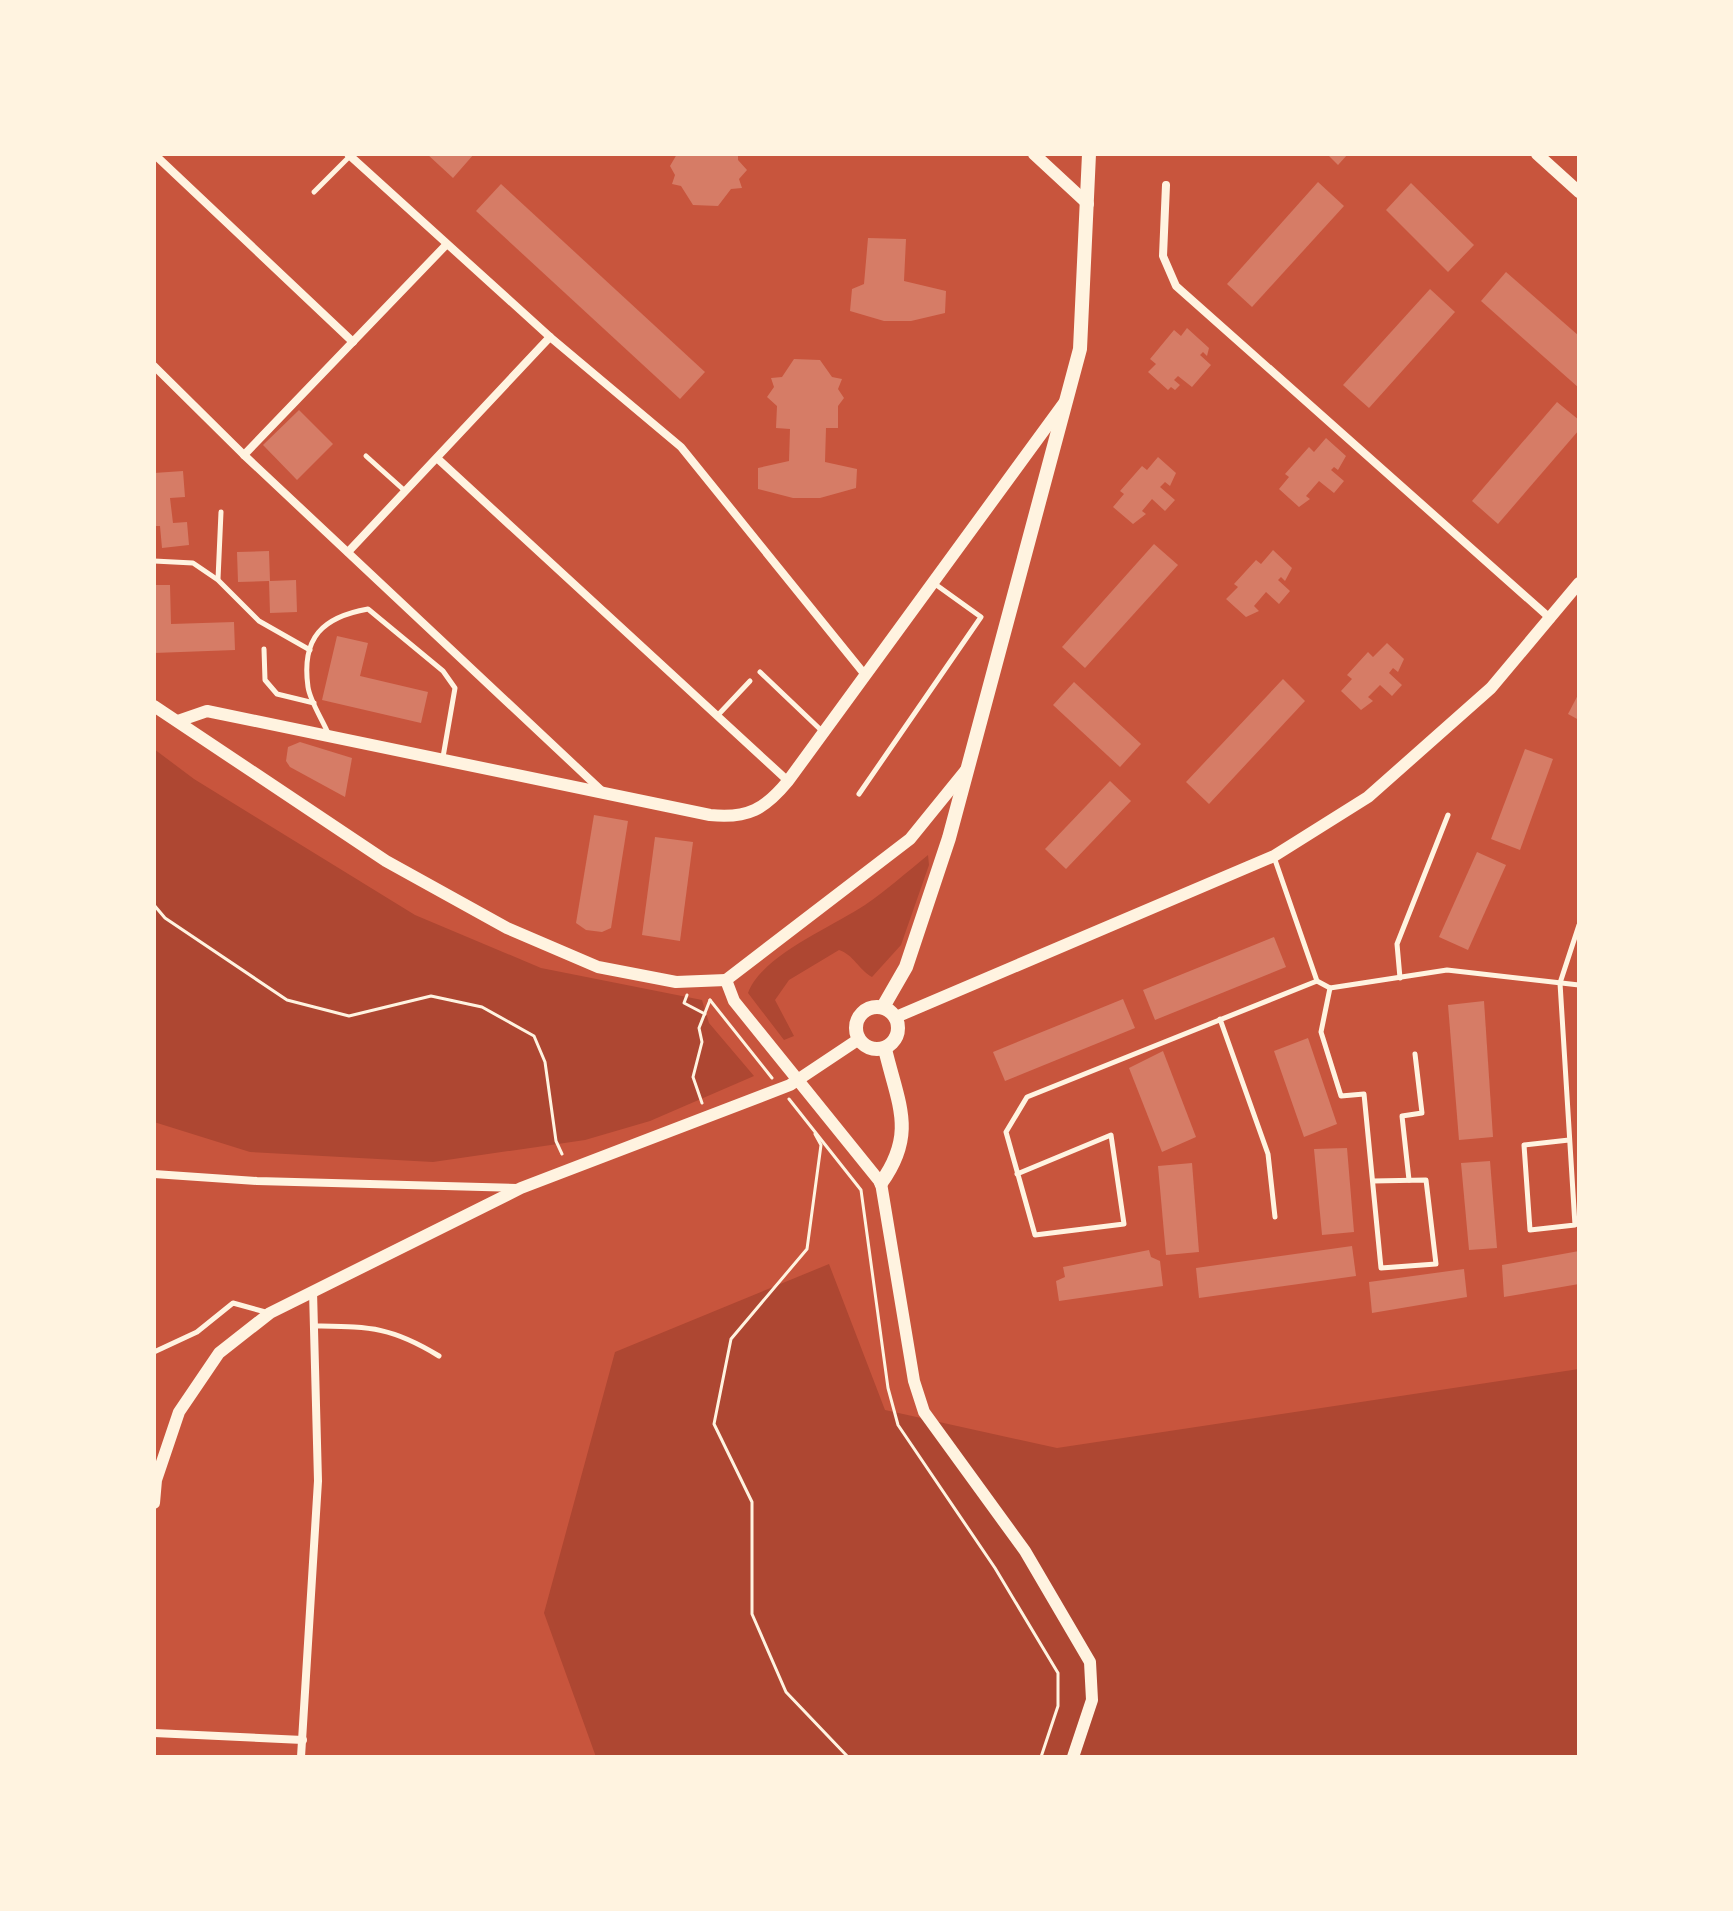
<svg xmlns="http://www.w3.org/2000/svg" width="1733" height="1911" viewBox="0 0 1733 1911" font-family="'Asap Condensed',sans-serif">
	<rect width="100%" height="100%" fill="#c8553d"/>
	<g fill="#ae4732">
		<path d="M154,749L194,779L415,915L541,968L702,1000L709,1023L754,1076L650,1121L585,1140L433,1162L250,1152L154,1122Z"/>
		<path d="M928,855L929,865L901,945L872,977C858,969 854,955 839,950L789,980L775,1000L794,1036L784,1040L748,993C761,956 832,927 865,905C887,890 907,872 928,855Z"/>
		<path d="M829,1264L885,1410L1057,1448L1579,1369V1757H596L544,1613L615,1352Z"/>
	</g>
	<g fill="#d67c66">
		<path d="M427,154H474L453,178Z"/>
		<path d="M677,154H738V160L747,170L739,179L742,188L731,189L718,206L693,205L681,186L672,184L675,175L670,166Z"/>
		<path d="M1327,154H1348L1338,165Z"/>
		<path d="M1318,182L1344,206L1252,307L1227,284Z"/>
		<path d="M1411,183L1474,245L1448,272L1386,210Z"/>
		<path d="M501,184L705,372L680,399L476,211Z"/>
		<path d="M868,238L906,239L904,281L946,291L945,313L911,321H884L850,311L852,289L864,284Z"/>
		<path d="M1506,272L1579,336V388L1481,301Z"/>
		<path d="M1430,289L1455,312L1369,408L1343,385Z"/>
		<path d="M1187,328L1209,348L1207,356L1203,352L1200,355L1211,365L1192,387L1178,376L1174,380L1180,385L1175,390L1171,387L1168,390L1148,372L1156,364L1150,359L1174,330L1181,336Z"/>
		<path d="M794,359L820,360L832,377L842,379L838,389L844,398L838,406V428H826L825,462L857,469L856,488L820,498H793L758,489V468L789,461L790,429L776,428L777,406L767,397L774,387L771,378L782,377Z"/>
		<path d="M1557,402L1579,420V430L1498,524L1472,501Z"/>
		<path d="M299,410L333,444L297,480L263,445Z"/>
		<path d="M1326,438L1346,456L1338,470L1334,467L1331,470L1344,481L1334,493L1319,481L1306,496L1310,499L1299,507L1279,489L1289,477L1285,474L1309,447L1314,452Z"/>
		<path d="M1158,457L1176,473L1170,486L1165,482L1160,487L1175,500L1165,511L1152,499L1142,511L1146,514L1133,524L1113,507L1124,494L1120,491L1142,466L1147,470Z"/>
		<path d="M183,471L185,497L170,498L173,523L187,522L189,545L162,548L160,526H154V473Z"/>
		<path d="M1154,544L1178,565L1085,668L1062,647Z"/>
		<path d="M1273,550L1292,568L1285,581L1281,577L1278,580L1290,591L1279,604L1266,592L1254,606L1259,611L1246,617L1226,599L1238,587L1234,584L1256,560L1261,564Z"/>
		<path d="M269,551L270,581L296,580L297,612L270,613L269,581L238,582L237,552Z"/>
		<path d="M154,585H170L171,624L234,622L235,650L154,653Z"/>
		<path d="M337,636L368,643L360,676L428,692L421,723L322,700Z"/>
		<path d="M1387,643L1404,659L1398,672L1393,668L1389,673L1402,685L1392,696L1380,685L1368,697L1373,701L1361,710L1341,691L1352,679L1347,675L1368,652L1373,657Z"/>
		<path d="M1283,679L1305,701L1209,804L1186,782Z"/>
		<path d="M1074,682L1141,744L1120,767L1053,705Z"/>
		<path d="M1579,693V720L1568,714Z"/>
		<path d="M300,742L352,758L345,797L290,767L286,761L288,747Z"/>
		<path d="M1525,749L1553,759L1520,850L1491,839Z"/>
		<path d="M1110,781L1131,801L1066,869L1045,849Z"/>
		<path d="M594,815L628,821L611,928L602,932L586,930L576,923Z"/>
		<path d="M655,837L693,842L680,941L642,935Z"/>
		<path d="M1477,852L1506,865L1468,950L1439,937Z"/>
		<path d="M1274,937L1286,967L1155,1020L1143,990Z"/>
		<path d="M1123,999L1135,1028L1005,1081L993,1052Z"/>
		<path d="M1484,1001L1493,1137L1459,1140L1448,1005Z"/>
		<path d="M1308,1038L1337,1124L1304,1137L1274,1051Z"/>
		<path d="M1163,1051L1196,1137L1162,1152L1129,1068Z"/>
		<path d="M1347,1148L1354,1232L1322,1235L1314,1149Z"/>
		<path d="M1490,1161L1497,1248L1469,1250L1461,1163Z"/>
		<path d="M1192,1163L1199,1252L1166,1255L1158,1166Z"/>
		<path d="M1352,1246L1356,1276L1199,1298L1196,1268Z"/>
		<path d="M1149,1250L1151,1257L1160,1261L1163,1286L1059,1301L1056,1281L1065,1277L1063,1267Z"/>
		<path d="M1579,1251V1284L1504,1297L1502,1265Z"/>
		<path d="M1464,1269L1467,1297L1372,1313L1369,1282Z"/>
	</g>
	<g fill="none" stroke-linecap="round" stroke-linejoin="round">
		<g stroke="#fff3e0" stroke-width="3">
			<path d="M154,905L165,918L287,1000L349,1016L431,996L482,1007L534,1036L545,1062L556,1141L562,1154"/>
			<path d="M687,995L684,1003L705,1014"/>
			<path d="M710,1000L772,1078"/>
			<path d="M789,1099L861,1190L888,1388L898,1425L995,1568L1058,1673V1706L1041,1757"/>
			<path d="M702,1103L693,1077L702,1042L699,1028L710,1000"/>
			<path d="M815,1134L821,1145L807,1249L731,1339L714,1424L752,1502V1614L786,1692L848,1757"/>
		</g>
		<g stroke="#fff3e0" stroke-width="5">
			<path d="M314,192L350,156"/>
			<path d="M366,456L405,491"/>
			<path d="M154,561L193,563L218,580L259,621L310,650"/>
			<path d="M218,579L221,512"/>
			<path d="M264,649L265,680L277,694L314,703"/>
			<path d="M760,672L823,732"/>
			<path d="M718,715L750,681"/>
			<path d="M328,733C322,719 310,701 308,687C301,637 323,617 368,609L443,671L455,688L443,757"/>
			<path d="M859,794L981,617L935,584"/>
			<path d="M1274,857L1317,981L1330,988L1447,970L1579,985"/>
			<path d="M1400,978L1397,944L1448,815"/>
			<path d="M1330,988L1321,1032L1341,1096L1364,1094L1381,1268L1436,1264L1426,1180L1373,1181"/>
			<path d="M1220,1019L1268,1154L1275,1217"/>
			<path d="M1569,1140L1524,1145L1530,1230L1575,1225L1560,983L1579,925"/>
			<path d="M1017,1174L1111,1135L1124,1224L1035,1235L1006,1132L1027,1097L1317,981"/>
			<path d="M1409,1180L1402,1116L1422,1113L1415,1054"/>
			<path d="M314,1326C369,1327 390,1326 439,1356"/>
			<path d="M154,1352L197,1332L233,1303L269,1313"/>
		</g>
		<g stroke="#fff3e0" stroke-width="8">
			<path d="M154,154L353,342"/>
			<path d="M348,154L550,337L681,447L866,676"/>
			<path d="M1166,185L1163,256L1176,286L1551,619"/>
			<path d="M154,366L244,455L602,791"/>
			<path d="M244,455L446,245"/>
			<path d="M438,459L788,781"/>
			<path d="M348,552L550,337"/>
			<path d="M154,1174L257,1181L517,1188"/>
			<path d="M154,1733L303,1740"/>
			<path d="M301,1757L318,1481L313,1291"/>
		</g>
		<g stroke="#fff3e0" stroke-width="12">
			<path d="M1034,154L1088,204"/>
			<path d="M1537,154L1579,192"/>
			<path d="M154,706L386,861L507,928L598,967L676,982L726,980"/>
			<path d="M178,721L207,711L710,815C748,819 765,809 788,781L1064,403"/>
			<path d="M726,980L734,1001L881,1183L914,1381L924,1412L1025,1551L1090,1662L1092,1700L1073,1757"/>
			<path d="M726,980L910,839L966,770"/>
			<path d="M896,1017L1274,856L1368,797L1491,688L1579,583"/>
			<path d="M154,1503L156,1480L179,1412L219,1353L270,1313L521,1188L790,1085L859,1039"/>
		</g>
		<g stroke="#fff3e0" stroke-width="14">
			<path d="M883,1007L906,967L949,838L1080,349L1089,154"/>
			<circle cx="877" cy="1028" r="21"/>
			<path d="M881,1183C917,1133 898,1104 885,1049"/>
		</g>
	</g>
	<rect width="1733" height="1911" fill="none" stroke="#fff3e0" stroke-width="312"/>
</svg>
